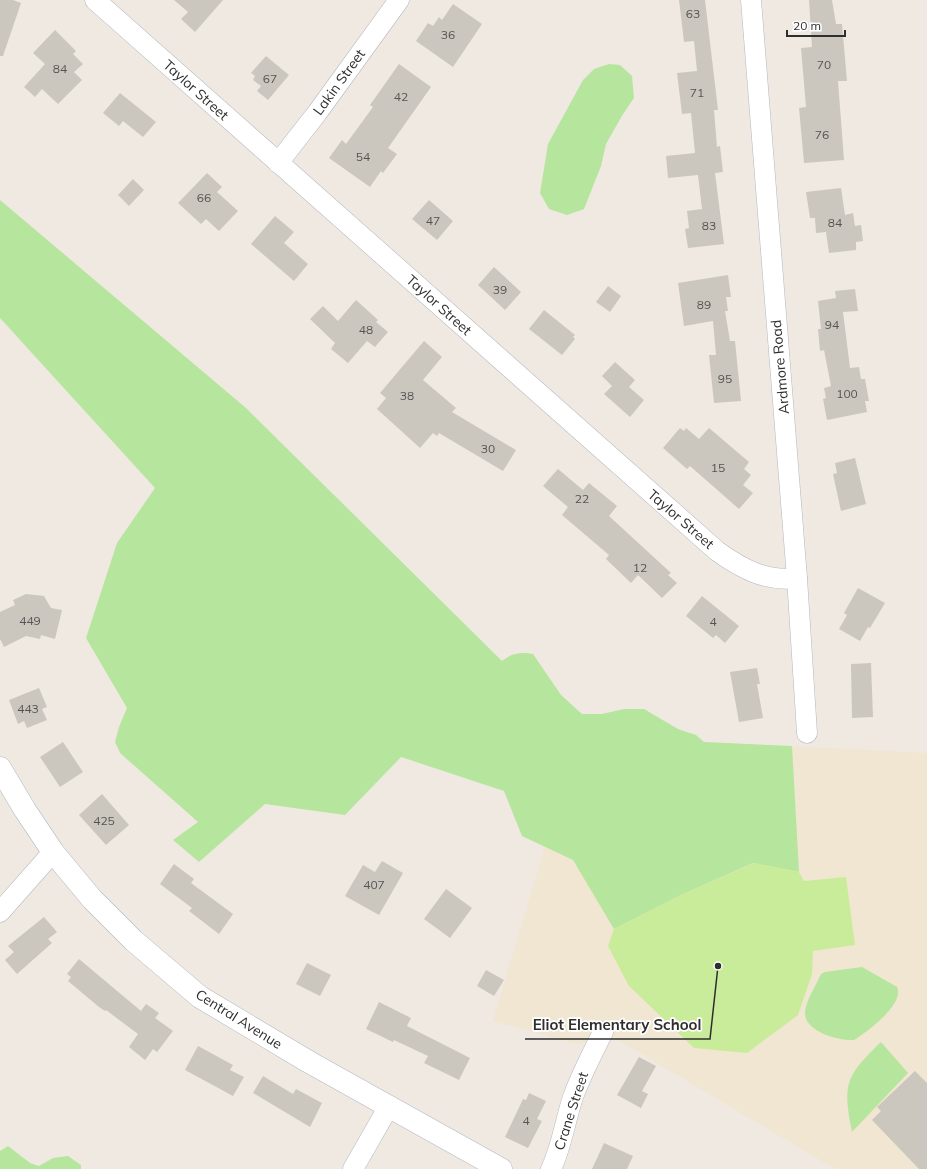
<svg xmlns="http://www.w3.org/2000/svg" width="927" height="1169" viewBox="0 0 927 1169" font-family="Mulish,sans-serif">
	<rect width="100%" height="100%" fill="#efe9e1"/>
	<path fill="#f0e6d1" d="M578,736L927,753V1169H835L610,1035L577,1044L493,1021Z"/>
	<g fill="#b6e59e">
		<path d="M609,64L620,65L632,76L634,98L623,114L606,144L601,166L584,209L567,215L549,209L540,193L548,144L583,80L594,69Z"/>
		<path d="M0,200L246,408L502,661C512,653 520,652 533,654L561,695L582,714H602L624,709H644L678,729L696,735L704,742L792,746L799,872L753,863L681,895L614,929L573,860L522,836L504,791L401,757L345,815L265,804L199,862L173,840L198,822L120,753L115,742L119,727L127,708L86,638L117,543L155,488L0,318Z"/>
		<path d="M862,967L897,987C905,1004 867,1032 854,1040C839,1041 804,1032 805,1012C806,1000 816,986 821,974L825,972Z"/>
		<path d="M881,1042L908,1073L852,1132C842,1083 846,1076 881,1042Z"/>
		<path d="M8,1146L30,1163L39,1166L53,1158L68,1156L81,1165V1169H0V1151Z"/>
	</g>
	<path fill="#c9ec9a" d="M754,863L799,872L804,881L846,877L855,945L813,951L812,974L798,1015L747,1053L694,1048L629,986L608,946L614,929L681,895Z"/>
	<g fill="#cbc7bf">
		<path d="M0,0H13L21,3L3,56H0Z"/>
		<path d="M174,0H223L195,32L181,19L188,12Z"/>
		<path d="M679,0H705L718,110H714L717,147L720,146L723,172L715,173L724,244L688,248L685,229L689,228L687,211L702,209L698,175L668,178L666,156L695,153L691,113L682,114L677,73L697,71L694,41L684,42Z"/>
		<path d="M809,0H832L836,24H842L847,81H838L844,160L804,163L799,108L806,107L801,48L812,47Z"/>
		<path d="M453,4L482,24L453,67L416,41L428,23L433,26L439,17L442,20Z"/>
		<path d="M55,30L76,51L73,54L83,64L74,72L82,80L58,104L42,89L35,97L24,87L45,64L33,53Z"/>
		<path d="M266,56L289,75L268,100L257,91L261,86L253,80L255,76L251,73Z"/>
		<path d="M399,64L431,87L388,148L397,154L383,173L381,171L370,187L329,158L342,140L346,144L373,107L370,105Z"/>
		<path d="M120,93L156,122L143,137L123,121L119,126L103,113Z"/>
		<path d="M207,173L222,187L217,192L238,211L219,231L206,219L201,224L178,203Z"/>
		<path d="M133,179L144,190L129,206L118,195Z"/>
		<path d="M841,188L845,215L853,213L855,226L861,225L863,241L856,242V250L829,253L826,232L816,233L815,218H810L806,192Z"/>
		<path d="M429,200L453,221L437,240L412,219Z"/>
		<path d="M275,216L294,232L284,243L308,264L294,281L251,244Z"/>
		<path d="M494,267L521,292L505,310L478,285Z"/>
		<path d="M728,275L731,297H726L728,311H725L730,341H735L741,401L714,403L709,355H716L713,321L684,326L678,283Z"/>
		<path d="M608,286L621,296L610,312L596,302Z"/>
		<path d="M855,289L858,311L843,312L850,368L859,367L861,379H865L869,401H865L867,412L827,420L823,399L826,398L824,388L831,386L824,350L820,351L818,329H821L818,301L836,298L835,291Z"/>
		<path d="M356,300L378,320L376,322L388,332L375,347L367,341L348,363L331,349L335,343L310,319L323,306L338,321Z"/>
		<path d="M544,310L575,335L573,337L575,339L562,355L529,329Z"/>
		<path d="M424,341L442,357L423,380L456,408L452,412L516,450L503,471L439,433L437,436L433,433L420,448L377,409L386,398L380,393Z"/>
		<path d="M615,362L635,380L629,387L644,400L630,417L604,394L612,386L602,376Z"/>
		<path d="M680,428L684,431L686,428L699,439L709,428L749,462L744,469L751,475L743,485L753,493L739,509L690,466L687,469L663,448Z"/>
		<path d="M855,458L866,504L841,511L833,474L837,473L835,463Z"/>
		<path d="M558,469L583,490L589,483L617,506L609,516L671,573L668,575L677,583L662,598L638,575L631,583L606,559L609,555L562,515L568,507L543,486Z"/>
		<path d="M858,588L885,603L870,628L868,627L860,641L839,629L847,615L844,613Z"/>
		<path d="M26,594L44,596L51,608L62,610L55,639L41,635L40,639L26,636L4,647L0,639V612L15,605L13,600Z"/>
		<path d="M702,596L739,626L725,643L716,635L713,638L686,616Z"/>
		<path d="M871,663L873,717L852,718L851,664Z"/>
		<path d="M757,668L760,684H757L763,718L739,722L730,672Z"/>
		<path d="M39,688L47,707L42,709L47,720L27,728L24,721L18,724L9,700Z"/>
		<path d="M63,742L83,772L60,787L40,757Z"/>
		<path d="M102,794L129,825L106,845L79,815Z"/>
		<path d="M382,861L403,873L379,915L345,896L363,865L375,872Z"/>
		<path d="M174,864L194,879L191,883L233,914L219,934L189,911L192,908L160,884Z"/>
		<path d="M446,889L472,908L450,938L424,919Z"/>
		<path d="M44,917L57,932L48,939L52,943L17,974L5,960L14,952L8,946Z"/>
		<path d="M79,959L141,1011L146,1004L159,1013L155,1018L173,1031L157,1052L153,1049L145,1060L129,1047L138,1034L106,1010L105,1011L99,1007L68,981L71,977L67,974Z"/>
		<path d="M307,963L331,975L320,996L296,984Z"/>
		<path d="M486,970L504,980L494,996L477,986Z"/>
		<path d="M379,1002L411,1018L407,1026L470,1058L459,1080L424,1063L428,1056L394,1040L393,1042L366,1029Z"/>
		<path d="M198,1046L233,1065L230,1070L244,1077L233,1096L185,1070Z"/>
		<path d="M639,1057L656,1066L642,1091L648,1094L641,1108L617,1095Z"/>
		<path d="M915,1071L927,1083V1169H919L872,1120L881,1111L877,1107Z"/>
		<path d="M263,1076L293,1094L296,1089L322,1103L310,1127L253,1093Z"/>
		<path d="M529,1093L546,1101L537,1119L542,1121L528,1148L505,1137L523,1099L526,1100Z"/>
		<path d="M604,1143L633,1156L627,1169H592Z"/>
	</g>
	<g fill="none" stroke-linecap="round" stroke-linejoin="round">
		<g stroke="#b4b7c1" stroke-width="21">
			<g id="street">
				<path d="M95,0L717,551C742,569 766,582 797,578"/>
				<path d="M751,0L797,578L807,733"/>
				<path d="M278,163L317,113L399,0"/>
				<path d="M0,912L53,852"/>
				<path d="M353,1169L389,1106"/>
				<path d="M551,1169C562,1146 565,1121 573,1097C581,1075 592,1054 603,1032"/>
			</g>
		</g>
		<g stroke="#b4b7c1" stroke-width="23">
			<path id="secondary" d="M0,768L25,810L53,852L92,899L134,941L200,997L309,1062L501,1169"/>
		</g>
		<use href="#street" stroke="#fff" stroke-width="20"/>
		<use href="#secondary" stroke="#fff" stroke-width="22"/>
	</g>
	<g text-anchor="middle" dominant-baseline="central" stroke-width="3.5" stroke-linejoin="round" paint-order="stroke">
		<g font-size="12" fill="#555452">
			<text x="693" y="13">63</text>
			<text x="448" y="34">36</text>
			<text x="824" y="64">70</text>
			<text x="60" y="68">84</text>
			<text x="270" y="78">67</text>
			<text x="697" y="92">71</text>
			<text x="401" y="96">42</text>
			<text x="822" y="134">76</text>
			<text x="363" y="156">54</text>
			<text x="204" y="197">66</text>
			<text x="433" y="220">47</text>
			<text x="835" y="222">84</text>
			<text x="709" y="225">83</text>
			<text x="500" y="289">39</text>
			<text x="704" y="304">89</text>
			<text x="832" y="324">94</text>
			<text x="366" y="329">48</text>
			<text x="725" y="378">95</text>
			<text x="847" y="393">100</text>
			<text x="407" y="395">38</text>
			<text x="488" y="448">30</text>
			<text x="718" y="467">15</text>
			<text x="582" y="498">22</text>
			<text x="640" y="567">12</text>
			<text x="30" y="620">449</text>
			<text x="713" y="621">4</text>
			<text x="28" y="708">443</text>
			<text x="104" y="820">425</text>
			<text x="374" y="884">407</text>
			<text x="526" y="1120">4</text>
		</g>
		<g font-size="14" fill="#2e2e2e" stroke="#fff">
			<text transform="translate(339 82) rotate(-54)">Lakin Street</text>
			<text transform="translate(196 90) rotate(42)">Taylor Street</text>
			<text transform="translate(439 305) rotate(42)">Taylor Street</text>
			<text transform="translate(780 367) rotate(-95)">Ardmore Road</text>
			<text transform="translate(681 519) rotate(41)">Taylor Street</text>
			<text transform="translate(239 1019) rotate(32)">Central Avenue</text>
			<text transform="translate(571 1111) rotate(-72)">Crane Street</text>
		</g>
	</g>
	<path fill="none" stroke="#2e2e2e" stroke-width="1.5" d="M718 966L710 1039H525"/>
	<circle fill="#2e2e2e" stroke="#fff" stroke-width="1.5" cx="718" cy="966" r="4"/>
	<g font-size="15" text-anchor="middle" font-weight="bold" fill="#2e2e2e" stroke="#fff" stroke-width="3.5" stroke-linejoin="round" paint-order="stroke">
		<text x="617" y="1030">Eliot Elementary School</text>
	</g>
	<path d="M787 30v6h58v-6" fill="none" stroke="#2e2e2e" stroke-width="2"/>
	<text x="793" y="30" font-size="12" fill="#2e2e2e" stroke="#ffffff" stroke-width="3" paint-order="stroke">20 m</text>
</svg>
